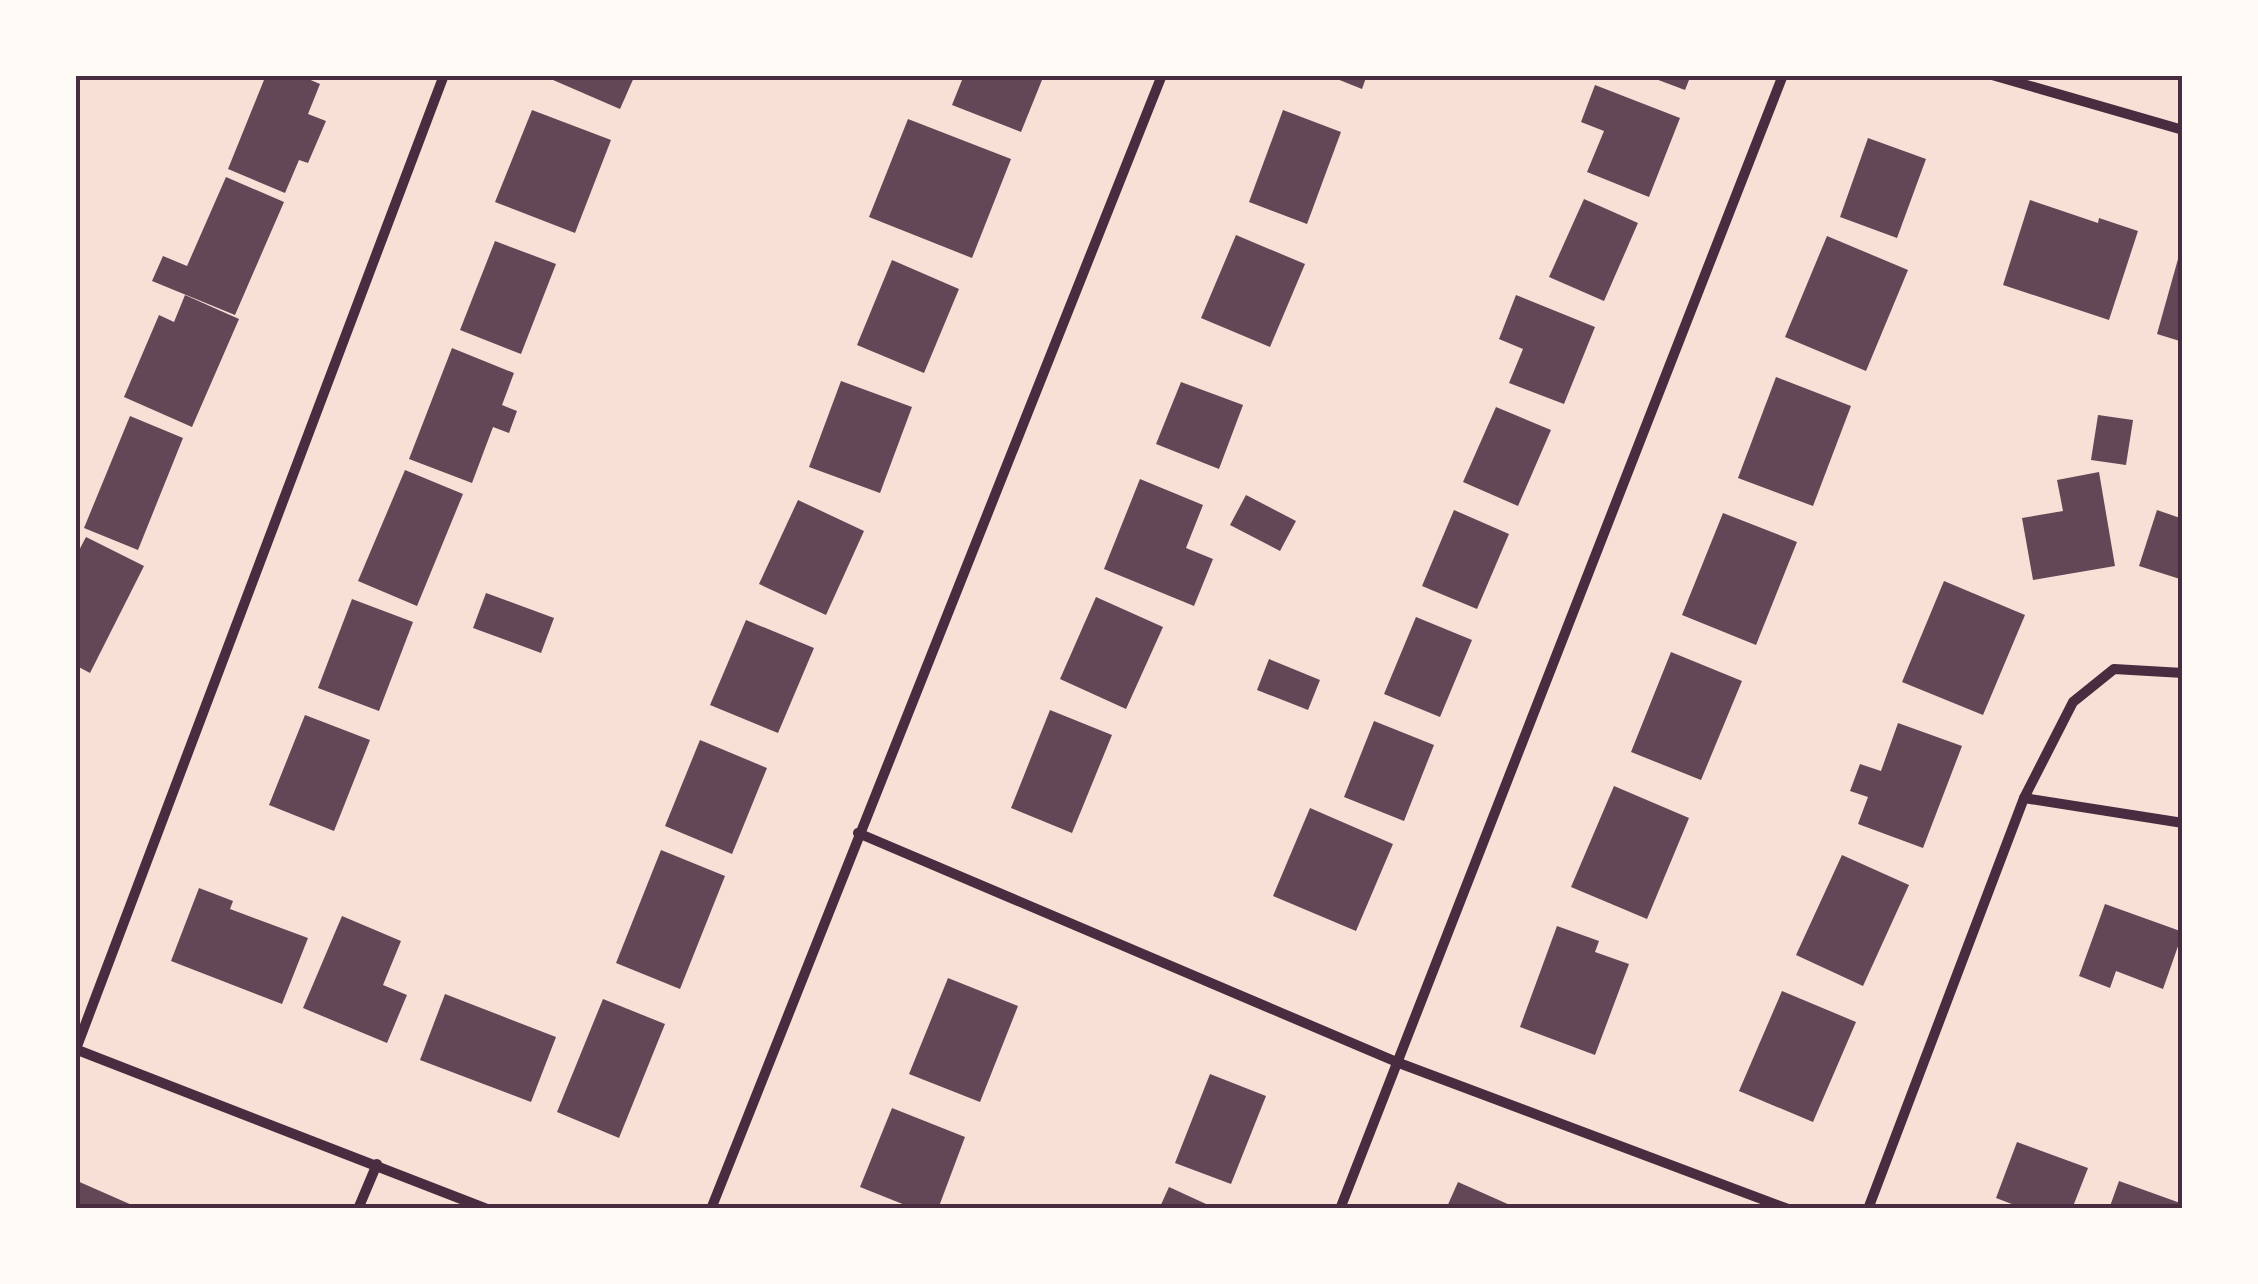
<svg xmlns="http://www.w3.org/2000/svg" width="2258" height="1284" viewBox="0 0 2258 1284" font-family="'Public Sans',sans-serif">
	<rect width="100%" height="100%" fill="#f7e1d7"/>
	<g fill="#644757">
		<path d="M266,75H299L320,84L308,114L326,121L308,163L299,160L285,193L228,169Z"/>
		<path d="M556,75H635L620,109L553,80Z"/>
		<path d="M964,75H1044L1021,132L952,105Z"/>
		<path d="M1327,75H1367L1362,89Z"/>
		<path d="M1645,75H1691L1685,90Z"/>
		<path d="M1595,85L1680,118L1649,197L1587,172L1604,131L1581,122Z"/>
		<path d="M532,110L611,140L575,233L495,202Z"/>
		<path d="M1283,110L1341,132L1307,224L1249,202Z"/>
		<path d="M908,119L1011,159L972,258L869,217Z"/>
		<path d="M1868,138L1926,159L1897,238L1840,217Z"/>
		<path d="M226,177L284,202L235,315L152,281L163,256L187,266Z"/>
		<path d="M1584,199L1638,223L1604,301L1549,277Z"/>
		<path d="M2030,200L2098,223L2099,218L2138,231L2109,320L2003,285Z"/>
		<path d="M1236,235L1305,264L1270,347L1201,318Z"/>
		<path d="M1827,236L1908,270L1866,371L1785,337Z"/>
		<path d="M495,241L556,264L521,354L460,330Z"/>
		<path d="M2178,259L2183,261V342L2157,334Z"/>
		<path d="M892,260L959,289L924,373L857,345Z"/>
		<path d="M185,295L239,319L192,427L124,397L159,315L174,322Z"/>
		<path d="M1516,295L1595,327L1564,404L1509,383L1523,349L1499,339Z"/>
		<path d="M452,348L514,373L502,405L517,411L509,433L493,427L472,483L409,459Z"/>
		<path d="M1776,377L1851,406L1813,506L1738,478Z"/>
		<path d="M841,381L912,407L880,493L809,467Z"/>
		<path d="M1181,382L1243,405L1219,469L1156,444Z"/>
		<path d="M1496,407L1551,430L1518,506L1463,482Z"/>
		<path d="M2098,415L2133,420L2126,465L2091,460Z"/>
		<path d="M130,416L183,438L138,550L84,528Z"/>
		<path d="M405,470L463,494L417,606L358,581Z"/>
		<path d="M2099,472L2115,566L2033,580L2022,518L2063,511L2057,480Z"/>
		<path d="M1140,479L1203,505L1186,548L1213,559L1194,606L1104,569Z"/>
		<path d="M1246,495L1296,521L1280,551L1230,525Z"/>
		<path d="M798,500L864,531L826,615L759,584Z"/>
		<path d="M1454,510L1509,534L1477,609L1422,586Z"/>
		<path d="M2157,510L2183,519V580L2139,566Z"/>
		<path d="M1723,513L1797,542L1756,645L1682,615Z"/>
		<path d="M86,537L144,566L90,673L75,665V558Z"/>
		<path d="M1944,581L2025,615L1983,715L1902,682Z"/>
		<path d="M486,593L554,618L541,653L473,628Z"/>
		<path d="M1096,597L1163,627L1126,709L1060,679Z"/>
		<path d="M352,599L413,622L379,711L318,688Z"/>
		<path d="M1416,617L1472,640L1440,717L1384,694Z"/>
		<path d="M746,620L814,648L778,733L710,705Z"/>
		<path d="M1671,652L1742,681L1701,780L1631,752Z"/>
		<path d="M1269,659L1320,680L1308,710L1257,690Z"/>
		<path d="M1050,710L1112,735L1072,833L1011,808Z"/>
		<path d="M305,715L370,740L334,831L269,805Z"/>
		<path d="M1374,721L1434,745L1404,821L1344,797Z"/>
		<path d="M1898,723L1962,746L1923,848L1858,824L1868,797L1850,791L1860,764L1881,771Z"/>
		<path d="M700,740L767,768L732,854L665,826Z"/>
		<path d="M1614,786L1689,818L1647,919L1571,887Z"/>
		<path d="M1310,808L1393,844L1356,931L1273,896Z"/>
		<path d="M661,850L725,876L680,989L616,963Z"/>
		<path d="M1842,855L1909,885L1863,986L1796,955Z"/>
		<path d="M199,888L233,901L230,909L308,938L282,1004L171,961Z"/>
		<path d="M2105,904L2183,932L2163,989L2116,971L2110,988L2079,976Z"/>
		<path d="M342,916L401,941L383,985L407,995L387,1043L303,1008Z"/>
		<path d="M1557,926L1599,941L1595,952L1629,964L1595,1055L1520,1027Z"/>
		<path d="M948,978L1018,1006L980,1102L909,1074Z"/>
		<path d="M1782,991L1856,1022L1813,1122L1739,1091Z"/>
		<path d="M445,994L556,1037L531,1102L420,1060Z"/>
		<path d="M603,999L665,1024L619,1138L557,1112Z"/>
		<path d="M1210,1074L1266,1096L1231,1184L1175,1163Z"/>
		<path d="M892,1108L965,1137L938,1209H915L860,1187Z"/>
		<path d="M2017,1142L2088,1168L2072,1209H2025L1996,1198Z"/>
		<path d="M75,1180L141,1209H75Z"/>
		<path d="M2119,1181L2183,1204V1209H2109Z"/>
		<path d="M1458,1182L1519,1209H1446Z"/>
		<path d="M1169,1187L1217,1209H1159Z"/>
	</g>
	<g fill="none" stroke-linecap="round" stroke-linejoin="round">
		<g stroke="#4a2c40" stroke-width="10">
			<path d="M1992,75L2183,130"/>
			<path d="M2024,798L2183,823"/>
			<path d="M858,833L1399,1063L1788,1209"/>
			<path d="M75,1049L487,1209"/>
			<path d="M76,1049L444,75"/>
			<path d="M358,1209L377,1164"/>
			<path d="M711,1209L1162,75"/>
			<path d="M1340,1209L1783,75"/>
			<path d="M1868,1209L2024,798L2073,702L2114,669L2183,673"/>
		</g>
	</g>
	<rect width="2258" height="1284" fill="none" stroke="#fffaf5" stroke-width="155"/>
	<rect x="78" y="78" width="2102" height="1128" fill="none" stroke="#4a2c40" stroke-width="4"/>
</svg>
